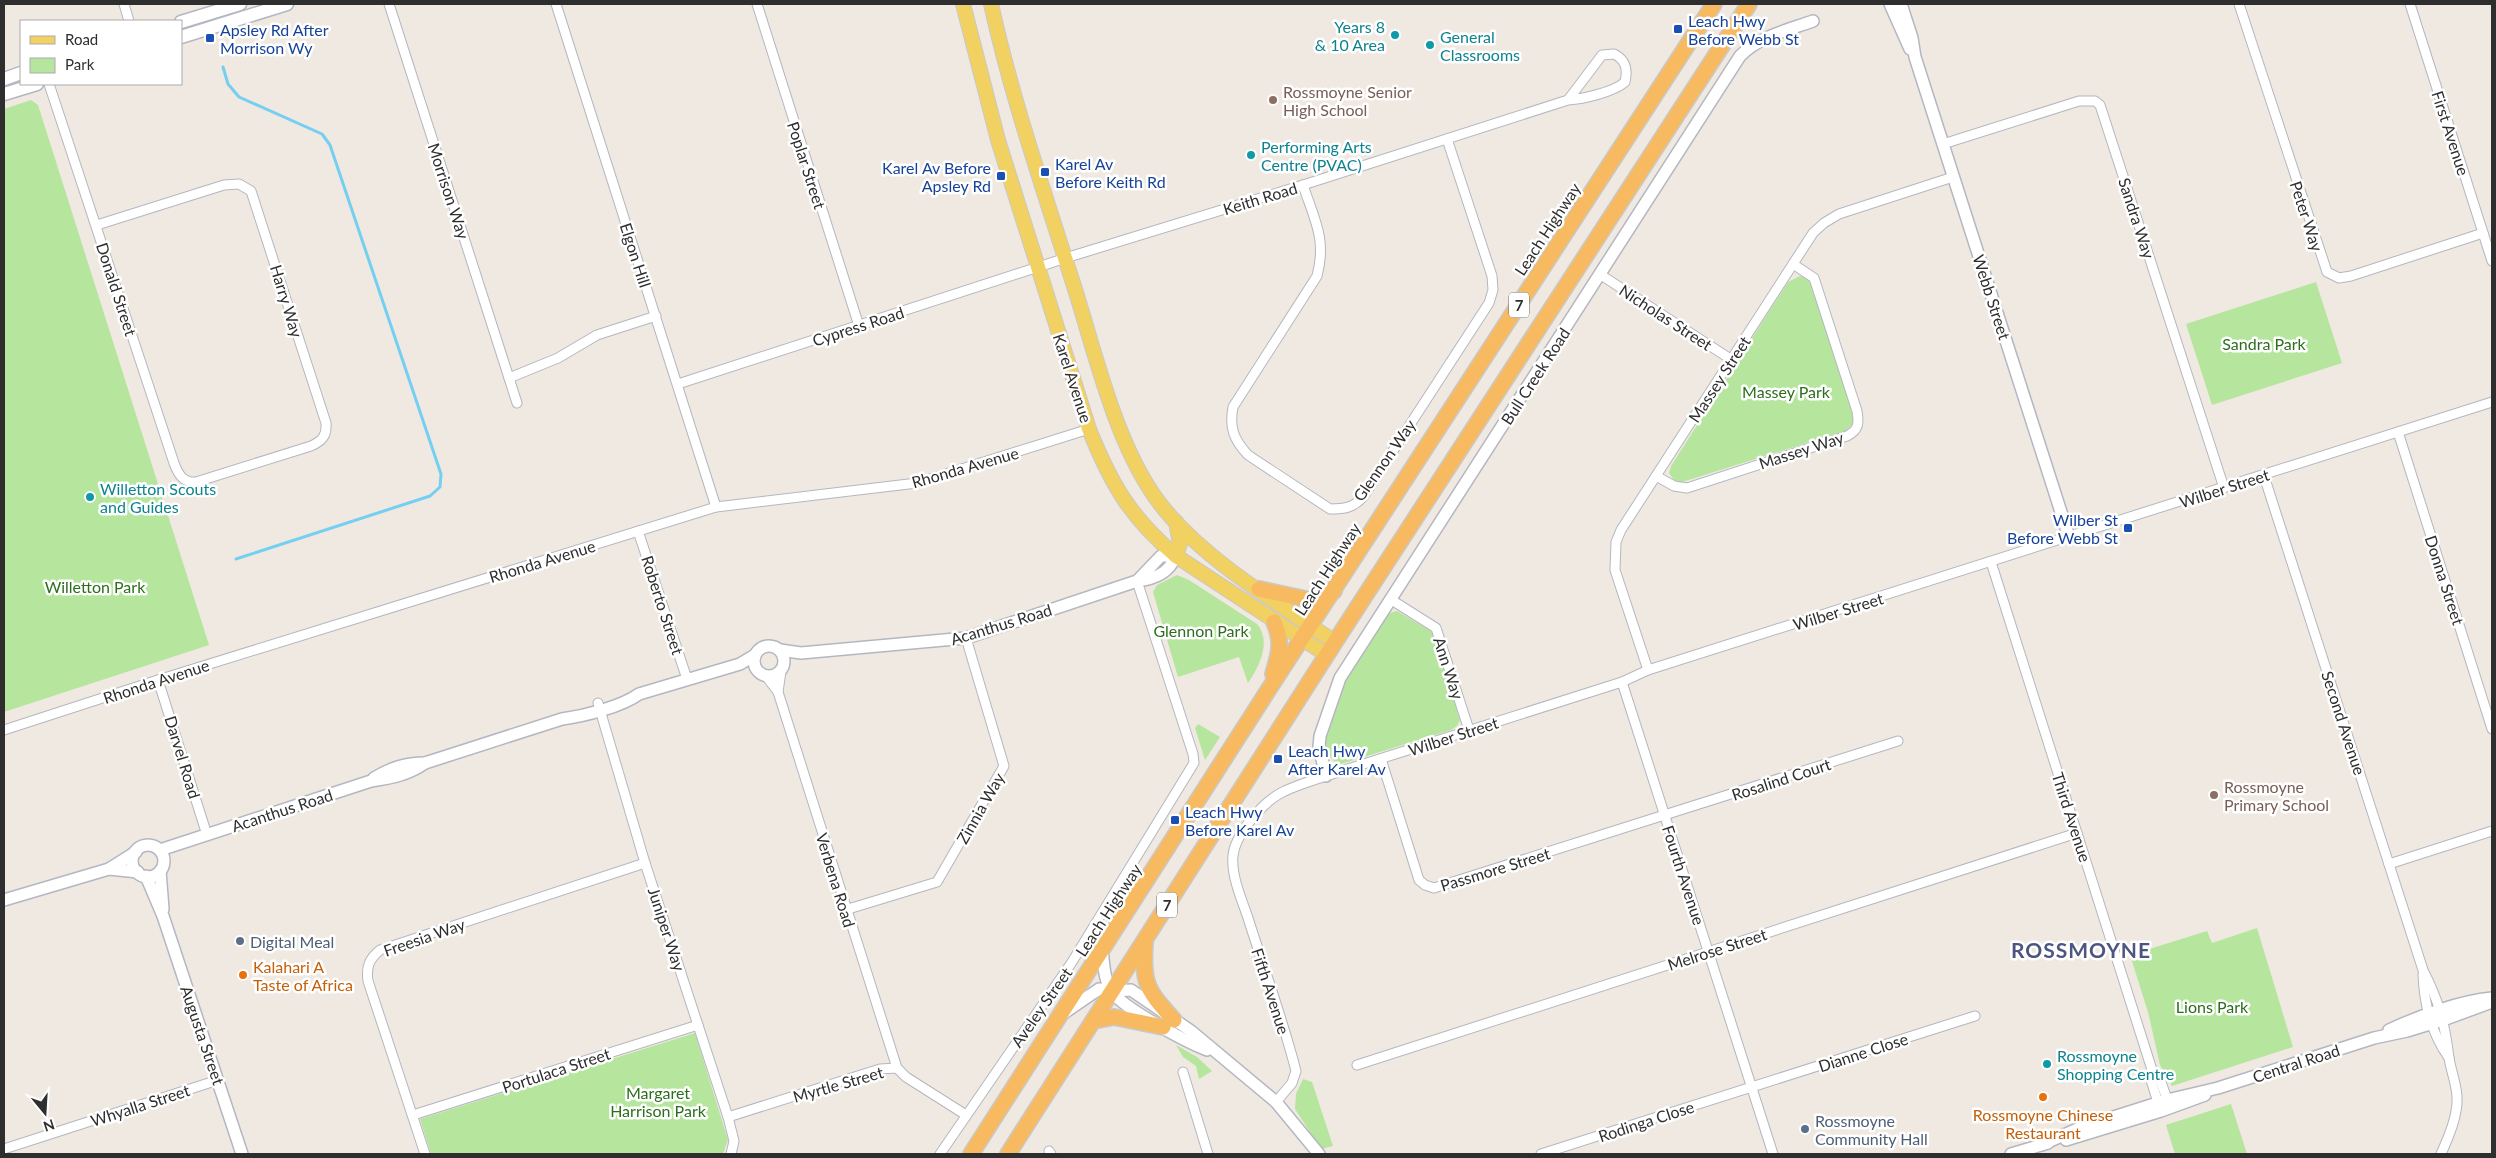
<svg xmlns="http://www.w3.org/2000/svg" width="2496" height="1158" viewBox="0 0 2496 1158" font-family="Lato,sans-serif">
	<rect width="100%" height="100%" fill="#efe9e1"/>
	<g fill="#b6e59e">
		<path d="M31,100L38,105L209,645L4,712V109Z"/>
		<path d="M1800,276L1807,278L1811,284L1854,418L1852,425L1845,431L1679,483L1673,479L1669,473L1671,466L1788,282Z"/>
		<path d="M2316,282L2342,363L2212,405L2186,324Z"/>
		<path d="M1177,575L1189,580L1257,624C1272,642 1259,667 1248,683L1239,657L1178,677L1153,592L1157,585Z"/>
		<path d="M1397,611L1432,632L1460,720L1457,726L1451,730L1338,765L1327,754L1324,745L1325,735L1345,679L1384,618L1390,613Z"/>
		<path d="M1198,724L1220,737L1205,760L1195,728Z"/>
		<path d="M2257,928L2293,1047L2172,1086L2160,1065L2148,1012L2130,955L2207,931L2212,943Z"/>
		<path d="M695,1033L728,1140L723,1154H431L420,1119Z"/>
		<path d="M1176,1045L1197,1057L1212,1071L1199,1079L1196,1066L1183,1057Z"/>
		<path d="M1303,1079L1312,1082L1333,1146L1321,1149L1295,1109L1296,1094Z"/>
		<path d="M2231,1104L2247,1154H2175L2166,1125Z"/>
	</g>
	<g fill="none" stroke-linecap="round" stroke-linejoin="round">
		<path stroke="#75cff0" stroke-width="3" d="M223,67L228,84L239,97L322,134L330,145L441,474L440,487L430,496L236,559"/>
		<g stroke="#b4b7c1" stroke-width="11">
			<g id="minor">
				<path d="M124,4L129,21"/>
				<path d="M389,4L509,378L558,358L597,335L656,316"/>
				<path d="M556,4L716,507"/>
				<path d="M757,4L859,326"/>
				<path d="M2239,4L2327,272L2339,278L2351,276L2483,233"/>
				<path d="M2410,4L2492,261"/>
				<path d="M49,84L174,463C178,474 183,483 196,482L311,446C322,441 327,436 326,423L251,191L239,184L224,185L97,225"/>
				<path d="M1943,144L2079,101H2095L2100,105L2224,488"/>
				<path d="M1303,185C1314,219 1327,239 1317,276L1233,407C1229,428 1234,440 1248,455L1330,509C1344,509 1353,508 1363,497L1489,303L1493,290L1492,276L1447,139"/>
				<path d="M1601,275L1732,360"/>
				<path d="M509,378L517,403"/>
				<path d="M678,384L1072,256L1303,185L1568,100C1583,99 1614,92 1625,82C1628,69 1626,60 1614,54L1602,55L1568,100"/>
				<path d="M2398,432L2492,729"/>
				<path d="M1656,476L1674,486L1687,488L1847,436C1859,430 1859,423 1857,411L1814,278L1793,264"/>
				<path d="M2264,476L2423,970C2439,1001 2445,1024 2449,1058C2452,1076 2460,1092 2456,1111C2454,1126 2447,1140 2441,1154"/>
				<path d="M638,531L687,679"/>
				<path d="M1991,562L2153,1073L2160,1079L2169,1105"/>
				<path d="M1390,599L1436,628L1469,730"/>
				<path d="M1648,670L1615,570L1616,542L1621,530L1813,233L1824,223L1839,214L1953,177"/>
				<path d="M766,676L778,692L897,1068"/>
				<path d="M158,680L207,835"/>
				<path d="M1622,682L1773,1154"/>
				<path d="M778,692L781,671"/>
				<path d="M598,703L645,863L728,1117L734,1141L731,1154"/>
				<path d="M4,730L158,680L716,507L917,483L1089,429"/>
				<path d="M1381,759L1419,880L1425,885L1434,888L1898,741"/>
				<path d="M2389,864L2492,831"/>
				<path d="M845,910L937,882L1004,766L966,638"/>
				<path d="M2423,974C2424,1004 2432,1034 2449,1058"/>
				<path d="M1357,1065L2077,833"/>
				<path d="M1183,1072L1208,1154"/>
				<path d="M2153,1073L2151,1080L2160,1109"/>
				<path d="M1276,1102L1292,1083L1296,1071C1283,1020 1264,969 1248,918C1242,900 1231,876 1233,856C1234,844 1241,834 1247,825C1272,791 1288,789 1326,776L1622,682L1648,670L2492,402"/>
				<path d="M413,1115L698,1025"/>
				<path d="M728,1117L880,1069L897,1068L906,1077L966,1115"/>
				<path d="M4,1149L218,1080"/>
				<path d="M1049,1151L1051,1154"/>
				<path d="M425,1154L368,981C366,967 369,959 380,950L645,863"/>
				<path d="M940,1154L1072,962L1194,763L1193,754L1137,581"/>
				<path d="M1541,1154L1975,1016"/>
			</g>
		</g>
		<g stroke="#b4b7c1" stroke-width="14">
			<g id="tertiary">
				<path d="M1890,4L1910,49"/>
				<path d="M1901,4L1912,38L1915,57L2069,537"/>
				<circle cx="769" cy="661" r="15"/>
				<path d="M780,650L801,653L966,638L1137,581C1155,579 1169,573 1176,556H1161L1137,581"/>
				<path d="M1326,776L1319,747L1320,736L1340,678L1740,56C1760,36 1788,30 1813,21"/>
				<path d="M374,778C391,768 405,763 425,763"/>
				<circle cx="148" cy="861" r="16"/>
				<path d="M160,850L371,781C391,778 408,775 425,763L562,719C584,716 621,707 639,694L740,664L755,655"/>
				<path d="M109,869L138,872"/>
				<path d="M160,871L163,909"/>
				<path d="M146,876L163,916L242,1154"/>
				<path d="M4,900L109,869L136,852"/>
				<path d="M1102,951C1104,964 1104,981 1112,992C1126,1010 1185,1041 1207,1050"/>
				<path d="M1064,1013L1099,989L1112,991L1131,990L1191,1031L1276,1102L1319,1154"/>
				<path d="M2389,1030C2419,1016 2460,1001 2492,998"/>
				<path d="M2066,1140L2161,1111L2205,1095"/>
				<path d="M2041,1145L2082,1127L2167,1100L2218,1088L2374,1038L2407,1031L2443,1020L2492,1002"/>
				<path d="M2011,1154L2048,1143"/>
			</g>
		</g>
		<g stroke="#b4b7c1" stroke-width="15">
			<g id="secondary">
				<path d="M181,22L240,4"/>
				<path d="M181,37L287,4"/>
				<path d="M4,79L21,73"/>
				<path d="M4,94L37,84"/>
			</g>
		</g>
		<g stroke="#c9c9c9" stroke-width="16">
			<g id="primary">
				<path d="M963,4L998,140L1089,429C1111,484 1130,517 1176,556L1327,655"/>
				<path d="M991,4C1012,99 1044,191 1073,283C1096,354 1117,453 1165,510C1209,563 1278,603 1335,642"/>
				<path d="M1176,522L1180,544L1176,556"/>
			</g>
		</g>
		<g stroke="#c9c9c9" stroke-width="18">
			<g id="trunk">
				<path d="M1259,589L1310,600L1334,591"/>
				<path d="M1273,674C1279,654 1283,642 1274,622"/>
				<path d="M1145,943C1142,984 1147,990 1174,1020"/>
				<path d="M1093,1021L1114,1017L1163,1027"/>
				<path d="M971,1154L1267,692L1714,4"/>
				<path d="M1008,1154L1335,642L1749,4"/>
			</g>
		</g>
		<use href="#minor" stroke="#fff" stroke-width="9"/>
		<use href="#tertiary" stroke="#fff" stroke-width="11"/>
		<use href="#secondary" stroke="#fff" stroke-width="12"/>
		<use href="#primary" stroke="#f2d163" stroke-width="14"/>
		<use href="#trunk" stroke="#f8ba60" stroke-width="15"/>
	</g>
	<g fill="#1a4fb4" stroke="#fff" stroke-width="2">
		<rect x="1673" y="24" width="10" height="10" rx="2.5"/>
		<rect x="205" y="33" width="10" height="10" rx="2.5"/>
		<rect x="1040" y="167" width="10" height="10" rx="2.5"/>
		<rect x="996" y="171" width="10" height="10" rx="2.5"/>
		<rect x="2123" y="523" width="10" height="10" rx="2.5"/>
		<rect x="1273" y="754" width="10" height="10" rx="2.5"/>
		<rect x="1170" y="815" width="10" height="10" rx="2.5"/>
	</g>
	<g fill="#0f9aa8" stroke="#fff" stroke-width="2">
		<circle cx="1395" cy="35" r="5"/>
		<circle cx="1430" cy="45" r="5"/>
		<circle cx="1251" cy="155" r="5"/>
		<circle cx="90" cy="497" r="5"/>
		<circle cx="2047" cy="1064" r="5"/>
	</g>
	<g fill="#8d6e63" stroke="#fff" stroke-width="2">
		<circle cx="1273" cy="100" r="5"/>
		<circle cx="2214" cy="795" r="5"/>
	</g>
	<g fill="#5c6f8a" stroke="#fff" stroke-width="2">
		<circle cx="240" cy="941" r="5"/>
		<circle cx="1805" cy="1129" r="5"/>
	</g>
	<g fill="#e8710a" stroke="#fff" stroke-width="2">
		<circle cx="243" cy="975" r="5"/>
		<circle cx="2043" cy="1097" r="5"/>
	</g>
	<g text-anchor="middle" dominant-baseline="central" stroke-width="5" stroke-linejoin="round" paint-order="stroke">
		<g fill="#fff" stroke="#6d6d6d" stroke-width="1">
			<rect x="1509" y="292.5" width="20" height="25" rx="4"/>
			<rect x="1157" y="892.5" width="20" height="25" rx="4"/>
		</g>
		<g font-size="15" font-weight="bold" fill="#2e2e2e">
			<text x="1519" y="305">7</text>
			<text x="1167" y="905">7</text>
		</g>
		<g font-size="16" fill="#164399" stroke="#fff" text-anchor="start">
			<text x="1688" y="20">Leach Hwy<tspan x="1688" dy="18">Before Webb St</tspan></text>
			<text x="220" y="29">Apsley Rd After<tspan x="220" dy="18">Morrison Wy</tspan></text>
			<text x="1055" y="163">Karel Av<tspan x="1055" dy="18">Before Keith Rd</tspan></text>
			<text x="991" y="167" text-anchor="end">Karel Av Before<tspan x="991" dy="18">Apsley Rd</tspan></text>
			<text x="2118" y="519" text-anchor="end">Wilber St<tspan x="2118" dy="18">Before Webb St</tspan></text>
			<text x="1288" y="750">Leach Hwy<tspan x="1288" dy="18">After Karel Av</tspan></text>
			<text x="1185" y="811">Leach Hwy<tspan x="1185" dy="18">Before Karel Av</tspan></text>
		</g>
		<g font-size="16" fill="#0d838f" stroke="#fff" text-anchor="start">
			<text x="1385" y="26" text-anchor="end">Years 8<tspan x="1385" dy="18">&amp; 10 Area</tspan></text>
			<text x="1440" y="36">General<tspan x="1440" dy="18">Classrooms</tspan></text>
			<text x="1261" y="146">Performing Arts<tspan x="1261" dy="18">Centre (PVAC)</tspan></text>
			<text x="100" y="488">Willetton Scouts<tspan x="100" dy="18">and Guides</tspan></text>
			<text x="2057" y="1055">Rossmoyne<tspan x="2057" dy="18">Shopping Centre</tspan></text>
		</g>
		<g font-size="16" fill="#785e54" stroke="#fff" text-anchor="start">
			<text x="1283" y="91">Rossmoyne Senior<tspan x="1283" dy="18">High School</tspan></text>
			<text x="2224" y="786">Rossmoyne<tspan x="2224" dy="18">Primary School</tspan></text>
		</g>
		<g font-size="16" fill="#2e2e2e" stroke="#fff">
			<text transform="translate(2451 133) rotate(72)">First Avenue</text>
			<text transform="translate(807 165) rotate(72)">Poplar Street</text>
			<text transform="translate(449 191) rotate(72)">Morrison Way</text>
			<text transform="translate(1260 198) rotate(-17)">Keith Road</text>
			<text transform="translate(2307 216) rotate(72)">Peter Way</text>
			<text transform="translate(2137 218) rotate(72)">Sandra Way</text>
			<text transform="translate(1547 229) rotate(-57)">Leach Highway</text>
			<text transform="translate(636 255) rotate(72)">Elgon Hill</text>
			<text transform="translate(117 289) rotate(72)">Donald Street</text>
			<text transform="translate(1992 297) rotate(72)">Webb Street</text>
			<text transform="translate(287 301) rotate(73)">Harry Way</text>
			<text transform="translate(1666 317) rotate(33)">Nicholas Street</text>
			<text transform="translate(858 326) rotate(-18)">Cypress Road</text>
			<text transform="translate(1535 376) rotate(-57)">Bull Creek Road</text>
			<text transform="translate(1073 378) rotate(72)">Karel Avenue</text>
			<text transform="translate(1719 379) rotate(-57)">Massey Street</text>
			<text transform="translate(1801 450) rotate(-18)">Massey Way</text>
			<text transform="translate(1384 460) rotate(-55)">Glennon Way</text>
			<text transform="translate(965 467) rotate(-16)">Rhonda Avenue</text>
			<text transform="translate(2224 488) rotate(-18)">Wilber Street</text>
			<text transform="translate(542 561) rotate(-17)">Rhonda Avenue</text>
			<text transform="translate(1327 569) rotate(-57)">Leach Highway</text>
			<text transform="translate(2445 580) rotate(72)">Donna Street</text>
			<text transform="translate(663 605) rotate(72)">Roberto Street</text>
			<text transform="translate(1838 611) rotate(-17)">Wilber Street</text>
			<text transform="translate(1001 624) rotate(-17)">Acanthus Road</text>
			<text transform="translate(1449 668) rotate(72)">Ann Way</text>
			<text transform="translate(156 681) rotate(-18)">Rhonda Avenue</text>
			<text transform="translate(2344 723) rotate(72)">Second Avenue</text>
			<text transform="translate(1453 736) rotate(-18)">Wilber Street</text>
			<text transform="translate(183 757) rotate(73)">Darvel Road</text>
			<text transform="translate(1781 779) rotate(-18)">Rosalind Court</text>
			<text transform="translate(980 808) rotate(-60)">Zinnia Way</text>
			<text transform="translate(282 810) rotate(-18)">Acanthus Road</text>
			<text transform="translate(2072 817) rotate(72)">Third Avenue</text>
			<text transform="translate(1495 869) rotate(-17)">Passmore Street</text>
			<text transform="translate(1684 875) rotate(72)">Fourth Avenue</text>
			<text transform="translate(836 880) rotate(73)">Verbena Road</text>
			<text transform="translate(1108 910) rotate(-57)">Leach Highway</text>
			<text transform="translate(667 929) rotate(72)">Juniper Way</text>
			<text transform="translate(424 937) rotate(-19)">Freesia Way</text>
			<text transform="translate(1717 949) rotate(-18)">Melrose Street</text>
			<text transform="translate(1271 991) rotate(72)">Fifth Avenue</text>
			<text transform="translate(1041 1007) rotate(-55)">Aveley Street</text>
			<text transform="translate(203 1035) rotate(71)">Augusta Street</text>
			<text transform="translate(1863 1052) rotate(-18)">Dianne Close</text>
			<text transform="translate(2296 1063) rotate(-18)">Central Road</text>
			<text transform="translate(556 1070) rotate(-18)">Portulaca Street</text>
			<text transform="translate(838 1084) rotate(-16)">Myrtle Street</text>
			<text transform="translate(140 1105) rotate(-18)">Whyalla Street</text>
			<text transform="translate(1646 1121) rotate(-18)">Rodinga Close</text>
		</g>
		<g font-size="16" fill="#2c6e1b" stroke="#fff">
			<text x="2264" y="343">Sandra Park</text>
			<text x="1786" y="391">Massey Park</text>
			<text x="95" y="586">Willetton Park</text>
			<text x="1201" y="630">Glennon Park</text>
			<text x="2212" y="1006">Lions Park</text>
			<text x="658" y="1092">Margaret<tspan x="658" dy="18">Harrison Park</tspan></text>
		</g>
		<g font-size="16" fill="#4e5e75" stroke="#fff" text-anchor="start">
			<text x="250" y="941">Digital Meal</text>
			<text x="1815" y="1120">Rossmoyne<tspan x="1815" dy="18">Community Hall</tspan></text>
		</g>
		<g font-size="16" fill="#c56008" stroke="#fff" text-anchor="start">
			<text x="253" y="966">Kalahari A<tspan x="253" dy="18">Taste of Africa</tspan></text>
			<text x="2043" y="1114" text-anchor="middle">Rossmoyne Chinese<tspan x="2043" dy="18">Restaurant</tspan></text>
		</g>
		<g font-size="21" font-weight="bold" letter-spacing="1" fill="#4d5680" stroke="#fff">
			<text x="2081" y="949">ROSSMOYNE</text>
		</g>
	</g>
	<rect width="2496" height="1158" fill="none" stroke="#2e2e2e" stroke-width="10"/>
	<rect x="20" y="20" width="162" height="65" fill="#ffffff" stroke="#ababab"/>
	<rect x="30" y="36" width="25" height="8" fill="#f2d163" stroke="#ababab"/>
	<text x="65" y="45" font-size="15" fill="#2e2e2e">Road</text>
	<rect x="30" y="58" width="25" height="15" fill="#b6e59e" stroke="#ababab"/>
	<text x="65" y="70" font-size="15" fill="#2e2e2e">Park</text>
	<g transform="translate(45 1113) rotate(162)" stroke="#ffffff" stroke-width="4" paint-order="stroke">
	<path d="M0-4L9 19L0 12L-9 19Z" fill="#2e2e2e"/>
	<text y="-8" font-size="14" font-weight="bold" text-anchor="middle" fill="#2e2e2e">N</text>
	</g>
</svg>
